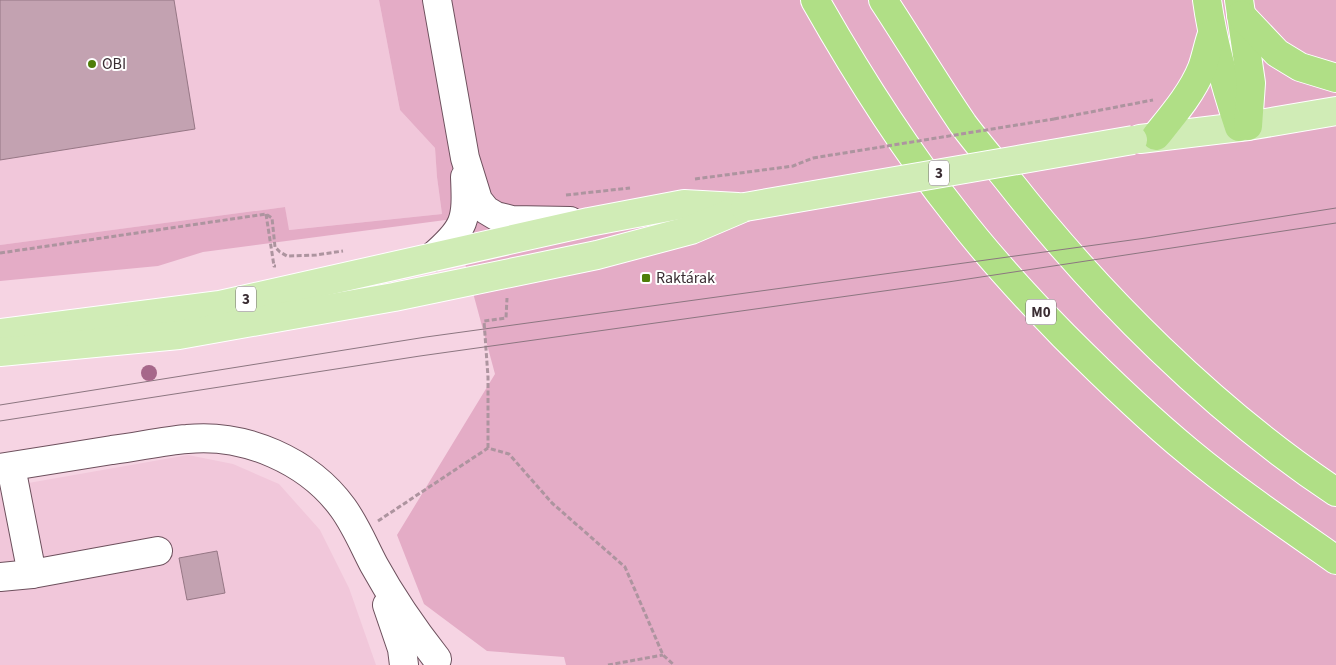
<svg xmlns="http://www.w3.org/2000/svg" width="1336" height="665" viewBox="0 0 1336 665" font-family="'Source Sans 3',sans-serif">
	<rect width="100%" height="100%" fill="#f6d4e3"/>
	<g fill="#f1c7da">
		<path d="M0,0H379L400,110L435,148L437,177L442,214L288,230L285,207L0,245Z"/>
		<path d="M188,455L233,464L279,484L320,530L349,588L376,665H0V488Z"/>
	</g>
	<path fill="#e4acc6" d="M379,0H1336V665H566L564,657L487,651L424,604L397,535L495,374L453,219L203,252L158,266L0,281V245L285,207L289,230L442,214L437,177L435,148L400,110Z"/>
	<g fill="#c3a2b1" stroke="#967785">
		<path d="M0,0H174L195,129L0,160Z"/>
		<path d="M217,551L225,593L187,600L179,558Z"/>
	</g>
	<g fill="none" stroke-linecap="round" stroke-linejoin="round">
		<g stroke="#6d505d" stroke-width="30">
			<g id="minor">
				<path d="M437,0L465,158L478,200L486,210L496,216L512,220L570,221"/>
				<path d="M432,257C466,228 467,220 465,177"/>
				<path d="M11,467L32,574"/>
				<path d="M0,468C37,462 75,456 112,450C137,447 162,441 187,439C245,433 309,461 343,508C356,526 364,546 374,565C391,596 415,631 437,659"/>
				<path d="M0,577L32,574L158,551"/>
				<path d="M387,605L402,649L404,665"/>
			</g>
		</g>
		<g stroke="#fff" stroke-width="30">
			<g id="major">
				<path d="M1140,139L1248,126L1336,111"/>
				<path d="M0,333L220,305L589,222L684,204L738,207"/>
				<path d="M0,352L179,335L394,297L597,255L691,230L745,207"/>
			</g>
		</g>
		<g stroke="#fff" stroke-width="30">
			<g id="highway">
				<path d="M815,0C857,74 903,147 956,214C989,257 1026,297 1064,336C1104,376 1145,416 1189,452C1236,491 1286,525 1336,560"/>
				<path d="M883,0C910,41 935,83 963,124C977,143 993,161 1008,180C1098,295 1214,411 1336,492"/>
				<path d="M1207,0C1213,44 1225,85 1239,127"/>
				<path d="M1239,0L1251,83L1248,126"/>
				<path d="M1241,15L1277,53L1300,67L1336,78"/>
				<path d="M1156,136C1173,115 1192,93 1202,68C1206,57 1208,45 1212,34"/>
			</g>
		</g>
		<g stroke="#ad949f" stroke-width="3" stroke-dasharray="5 2.5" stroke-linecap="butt">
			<path d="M1054,119L1153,100"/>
			<path d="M695,179L793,166L813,158"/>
			<path d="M566,195L630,188"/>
			<path d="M266,214L274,266H276"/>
			<path d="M0,253L266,214L272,218L275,247L280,252L287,256L316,255L343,251"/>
			<path d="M488,448V377L484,321L506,318L507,298"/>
			<path d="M378,521L488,448L509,454L552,503L625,567L663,655L674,665"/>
			<path d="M608,665L663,655"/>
		</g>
		<use href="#minor" stroke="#fff" stroke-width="28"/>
		<use href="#major" stroke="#d0ecb6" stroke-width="28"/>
		<use href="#highway" stroke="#b0df86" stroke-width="28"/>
		<g stroke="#8c7680" stroke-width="1">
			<path d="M0,405L426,337L1146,238L1336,208"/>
			<path d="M0,421L420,356L948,282L1336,223"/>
		</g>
		<g stroke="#fff" stroke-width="30" stroke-linecap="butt">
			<path id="major-bridge" d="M745,207L1133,140"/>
		</g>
		<path stroke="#ad949f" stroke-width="3" stroke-dasharray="5 2.5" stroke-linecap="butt" d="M813,158L1054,119"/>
		<use href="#major-bridge" stroke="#d0ecb6" stroke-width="28"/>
	</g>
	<circle fill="#a6678a" cx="149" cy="373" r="8"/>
	<g fill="#4e7e09" stroke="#fff" stroke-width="2">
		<circle cx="92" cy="64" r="5"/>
		<rect x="641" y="273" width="10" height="10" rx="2.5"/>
	</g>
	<g text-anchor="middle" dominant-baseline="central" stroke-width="4" stroke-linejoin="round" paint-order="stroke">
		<g fill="#fff" stroke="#756c70" stroke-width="1">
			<rect x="929" y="160.5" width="20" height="25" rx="4"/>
			<rect x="236" y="286.5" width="20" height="25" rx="4"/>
			<rect x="1026" y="299.5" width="30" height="25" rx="4"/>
		</g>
		<g font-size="15" font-weight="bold" fill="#3a2d33">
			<text x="939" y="173">3</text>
			<text x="246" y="299">3</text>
			<text x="1041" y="312">M0</text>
		</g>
		<g font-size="16" fill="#3a2d33" stroke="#fff" text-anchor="start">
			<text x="102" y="64">OBI</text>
			<text x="656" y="278">Raktárak</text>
		</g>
	</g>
</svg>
